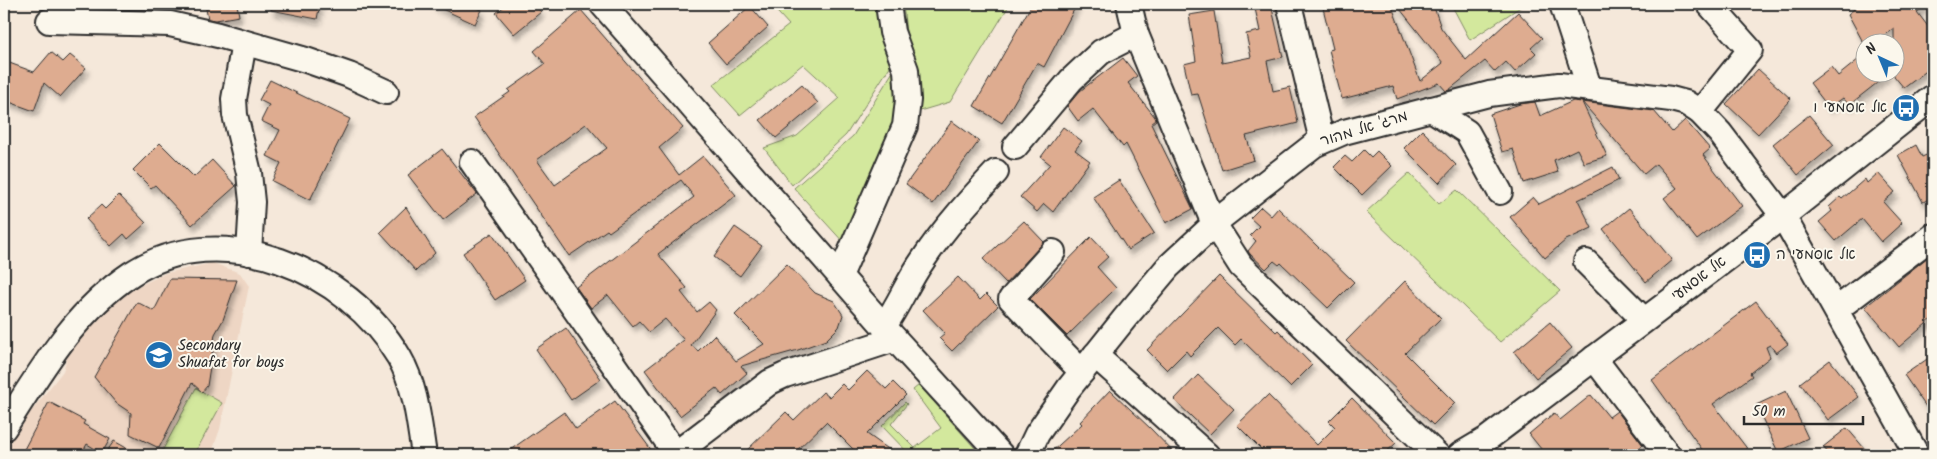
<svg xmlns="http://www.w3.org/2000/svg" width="1937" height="459" viewBox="0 0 1937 459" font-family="Kalam,'Playpen Sans Hebrew',sans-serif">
	<defs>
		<filter id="shadow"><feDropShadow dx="3" dy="5.5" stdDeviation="2.5" flood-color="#0004"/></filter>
	</defs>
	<rect width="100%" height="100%" fill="#f5e8da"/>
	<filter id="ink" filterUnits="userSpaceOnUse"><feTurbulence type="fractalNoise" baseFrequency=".02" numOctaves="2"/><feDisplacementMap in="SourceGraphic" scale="10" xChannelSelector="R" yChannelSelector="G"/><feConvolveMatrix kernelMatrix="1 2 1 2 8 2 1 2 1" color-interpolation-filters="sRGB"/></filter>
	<g filter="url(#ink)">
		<path fill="#eed6c4" d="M213,263L240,273L249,286L220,429L211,455H4L16,431L63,371L72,340L118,296L166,273Z"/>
		<g fill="#d3e89d" stroke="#7f8a64">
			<path d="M770,4H879L896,57L846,135L792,185L764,148L797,136L840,98L803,64L740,115L713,85L789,25Z"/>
			<path d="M903,4H1010L950,102L913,113L918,68L906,33Z"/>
			<path d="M1451,4H1525L1470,40Z"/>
			<path d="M897,65L904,101L845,244L794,188L853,136Z"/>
			<path d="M1409,173L1439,204L1457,190L1560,291L1500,342L1366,212Z"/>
			<path d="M919,385L981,455H910L882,426L905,402L907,404L891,424L915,448L941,428L913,390Z"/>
			<path d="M196,388L222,403L194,455H160Z"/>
		</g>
		<g fill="#deac90" stroke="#2b2b2b" fill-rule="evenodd" filter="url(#shadow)">
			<path d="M205,4H237L239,16L216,20L208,19Z"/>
			<path d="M272,4H320L317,19L271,10Z"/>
			<path d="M431,4H468L482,10L475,24Z"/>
			<path d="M507,4H534L541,12L514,34L496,13Z"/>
			<path d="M1032,4H1077L1044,67L1037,63L1002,123L974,106Z"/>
			<path d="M1254,4H1271L1283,57L1267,61L1273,91L1290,87L1298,123L1246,136L1254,160L1222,170L1198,94L1191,95L1184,64L1196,61L1189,15L1214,11L1222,63L1251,57L1246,34L1260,31Z"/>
			<path d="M1322,4H1391L1420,81L1443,63L1396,4H1433L1441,28L1466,60L1518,12L1542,38L1531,48L1536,53L1515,72L1506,62L1495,72L1485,61L1449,90L1446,91L1439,83L1397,99L1393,86L1342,99L1329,50L1333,49Z"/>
			<path d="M1860,4H1929L1917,12L1933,33V66L1904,88L1894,76V28L1874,42H1863L1848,14Z"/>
			<path d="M750,6L768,27L726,64L708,43Z"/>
			<path d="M581,10L683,128L659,148L679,175L703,156L736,195L658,254L687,288L681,292L697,312L709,302L716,310L691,345L698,351L714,335L736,361L764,344L735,315L787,264L815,293L834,301L843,315L839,327L826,340L798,350L741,366L747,373L722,395L716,388L680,416L645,370L684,340L665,319L649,332L639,321L633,326L608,295L591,308L576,287L694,197L681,180L609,232L607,230L569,256L474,117L510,92L508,90L545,64L534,51ZM586,124L607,148L555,185L537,160Z"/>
			<path d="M51,52L63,62L70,55L86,68L60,97L44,83L34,111L4,100V61L34,72Z"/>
			<path d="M1864,55V72H1891L1849,105L1843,98L1829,108L1810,83L1831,67L1838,76Z"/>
			<path d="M1123,58L1137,76L1128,83L1155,117L1156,120L1151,124L1193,209L1166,223L1126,144L1123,147L1093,109L1078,121L1067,106L1080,91Z"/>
			<path d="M1758,69L1791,99L1758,134L1726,104Z"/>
			<path d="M270,80L350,119L310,200L272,181L281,163L267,156L280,130L261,121L269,105L259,100Z"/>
			<path d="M802,85L818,103L776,138L760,120Z"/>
			<path d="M1573,101L1582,102L1607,156L1584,163L1577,149L1554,160L1558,172L1524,183L1513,149L1502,152L1490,114L1520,104L1535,102L1540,116Z"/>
			<path d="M1582,102L1654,111L1672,132L1685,120L1710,149L1703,155L1742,206L1697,240L1664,198L1677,188L1656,164L1644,174Z"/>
			<path d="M1809,115L1834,145L1798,175L1773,144Z"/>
			<path d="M952,121L979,141L933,204L906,184Z"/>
			<path d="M1063,127L1082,141L1075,150L1090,161L1053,212L1044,204L1037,212L1020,197L1050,164L1041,157Z"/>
			<path d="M1422,130L1456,165L1439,183L1404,148Z"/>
			<path d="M160,143L194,177L212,160L236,186L192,225L155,185L151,188L133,170Z"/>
			<path d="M1916,145L1922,157L1933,152V197L1923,202L1898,155Z"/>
			<path d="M442,149L477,194L443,220L408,175Z"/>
			<path d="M1364,150L1371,157L1377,151L1392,166L1362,195L1334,167L1345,156L1352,162Z"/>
			<path d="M1613,167L1619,180L1578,200L1592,228L1566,240L1545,258L1510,217L1533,197L1539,204Z"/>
			<path d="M1878,173L1895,192L1883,202L1902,223L1881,242L1862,219L1836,241L1819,222L1832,211L1829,207L1840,197L1842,199L1865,179L1867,183Z"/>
			<path d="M1119,180L1154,233L1128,250L1093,197Z"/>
			<path d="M119,195L146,223L128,239L124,234L111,246L86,219L101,205L105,209Z"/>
			<path d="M406,207L435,253L416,271L380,232Z"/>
			<path d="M1261,207L1271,216L1278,208L1354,282L1328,308L1281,263L1279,265L1274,261L1266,269L1250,254L1248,251L1256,241L1250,235L1259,226L1250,218Z"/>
			<path d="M1629,208L1672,260L1646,282L1603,229Z"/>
			<path d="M1024,221L1044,242L1006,283L983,259Z"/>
			<path d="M735,227L762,246L740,276L714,257Z"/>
			<path d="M492,233L525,280L495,300L463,253Z"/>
			<path d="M1091,237L1109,256L1097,267L1116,288L1067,336L1030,299Z"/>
			<path d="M1933,253V318L1899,347L1865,307Z"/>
			<path d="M1219,276L1276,332L1278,330L1312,365L1290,387L1241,339L1235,345L1218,328L1190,356L1186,351L1167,370L1147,350Z"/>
			<path d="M958,277L980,300L986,294L998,306L952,351L939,338L945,333L923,310Z"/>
			<path d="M170,279L237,280L223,320L215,334L207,386L202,392L192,383L159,448L130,434L131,413L116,403L94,377L137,302L154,311Z"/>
			<path d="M1405,281L1441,318L1405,353L1455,403L1433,425L1346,341Z"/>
			<path d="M1756,301L1788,344L1776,353L1770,345L1766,347L1770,357L1750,373L1752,376L1713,404L1752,455H1706L1652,380Z"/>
			<path d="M1550,322L1572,348L1536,378L1514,352Z"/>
			<path d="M566,328L601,379L571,400L536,349Z"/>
			<path d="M1933,355V417L1904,375Z"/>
			<path d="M1830,360L1859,397L1828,420L1800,383Z"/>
			<path d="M867,371L886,389L893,382L906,395L867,434L897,455H859L826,422L792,455H742L786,412L794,420L823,392L829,397L842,384L848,390Z"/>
			<path d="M1198,375L1234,409L1210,434L1174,400Z"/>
			<path d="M1110,390L1151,429L1176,455H1048L1082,424L1080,422Z"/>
			<path d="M1786,391L1808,438L1778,452L1756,405Z"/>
			<path d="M1268,395L1317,445L1335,427L1329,421L1352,398L1396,443L1383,455H1267L1237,425Z"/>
			<path d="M1591,395L1609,417L1617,411L1643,445L1631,455H1546L1529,434L1554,413L1560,420Z"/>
			<path d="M615,401L655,455H503L564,412L576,429Z"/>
			<path d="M49,402L85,421L83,424L110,439L102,453L87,444L81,455H21Z"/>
			<path d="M1847,428L1870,455H1830L1823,447Z"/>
			<path d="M114,441L139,455H114L107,451Z"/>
		</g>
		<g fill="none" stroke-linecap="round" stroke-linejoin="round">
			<g stroke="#2b2b2b" stroke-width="28">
				<g id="minor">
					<path d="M602,4L895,339L1001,455"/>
					<path d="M1129,4L1136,34L1214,224L1241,266L1437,455"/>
					<path d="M1289,4L1322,141"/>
					<path d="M1562,4L1589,87"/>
					<path d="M49,21L170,24L218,35L306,60L349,75L386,92"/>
					<path d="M244,43L234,99L235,115L249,173L252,202L249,253"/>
					<path d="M1431,109L1467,132L1500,192"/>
					<path d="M1700,112L1750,50L1709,4"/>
					<path d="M1015,147L1071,80L1101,52L1136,34"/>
					<path d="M472,162L676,454"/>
					<path d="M1053,252L1011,299L1082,372"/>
					<path d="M1586,262L1644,320"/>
					<path d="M840,276L905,126L908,100L906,70L892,32L888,4"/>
					<path d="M1837,309L1933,236"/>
					<path d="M884,326C899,305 908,281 923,260C944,228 970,200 996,172"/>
					<path d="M1095,355L1207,455"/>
					<path d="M1594,358L1668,455"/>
					<path d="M4,428C40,372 74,312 131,274C221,215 348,270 399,357C416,386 419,423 424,455"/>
					<path d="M674,455L770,382L785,375L895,339"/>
					<path d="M1027,455L1037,434L1069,388L1125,318L1168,267L1223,216L1314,145L1344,132L1489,94L1559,85L1671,99L1686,103L1700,112L1720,133L1783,216L1917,455"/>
					<path d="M1460,455L1487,439L1783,216L1933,97"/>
				</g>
			</g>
			<use href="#minor" stroke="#fbf7ec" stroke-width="24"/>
		</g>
	</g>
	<defs>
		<g id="bus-disc" transform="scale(1.4375)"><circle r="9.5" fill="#1f6fb2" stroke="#fbf7ec"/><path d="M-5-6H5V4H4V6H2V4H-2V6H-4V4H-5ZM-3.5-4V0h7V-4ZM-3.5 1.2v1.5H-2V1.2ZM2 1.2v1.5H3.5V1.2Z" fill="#fff"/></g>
		<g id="school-disc" transform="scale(1.4375)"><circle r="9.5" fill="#1f6fb2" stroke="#fbf7ec"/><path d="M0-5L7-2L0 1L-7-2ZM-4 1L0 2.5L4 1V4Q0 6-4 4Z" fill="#fff"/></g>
	</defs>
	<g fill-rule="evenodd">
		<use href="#bus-disc" x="1906" y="108"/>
		<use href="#bus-disc" x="1757" y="255"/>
		<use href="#school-disc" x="159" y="355"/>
	</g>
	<g text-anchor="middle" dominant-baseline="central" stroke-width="4" stroke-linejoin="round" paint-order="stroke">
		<g font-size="15" fill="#2b2b2b" stroke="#fbf7ec" text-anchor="start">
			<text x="1887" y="108" text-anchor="end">אל אסמעי ו</text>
			<text x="1776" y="255">אל אסמעי ה</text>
			<text x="178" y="346">Secondary<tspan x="178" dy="17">Shuafat for boys</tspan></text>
		</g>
		<g font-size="15" fill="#2b2b2b" stroke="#fbf7ec">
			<text transform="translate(1364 129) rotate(-17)">מרג' אל מהור</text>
			<text transform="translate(1699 279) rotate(-37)">אל אסמעי</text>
		</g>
	</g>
	<rect width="1937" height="459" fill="none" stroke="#fbf7ec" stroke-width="20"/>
	<rect x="10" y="10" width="1917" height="439" fill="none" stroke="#2b2b2b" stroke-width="2" filter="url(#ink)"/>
	<g transform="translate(1880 58) rotate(316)"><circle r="24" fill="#fbf7ec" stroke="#a8a59f"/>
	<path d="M0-4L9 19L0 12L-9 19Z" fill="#1f6fb2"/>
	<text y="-8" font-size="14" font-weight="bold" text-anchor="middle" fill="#2b2b2b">N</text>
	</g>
	<path d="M1744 416v8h119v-8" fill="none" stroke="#2b2b2b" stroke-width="2.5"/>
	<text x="1752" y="416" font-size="15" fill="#2b2b2b" stroke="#fbf7ec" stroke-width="4" paint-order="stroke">50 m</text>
</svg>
